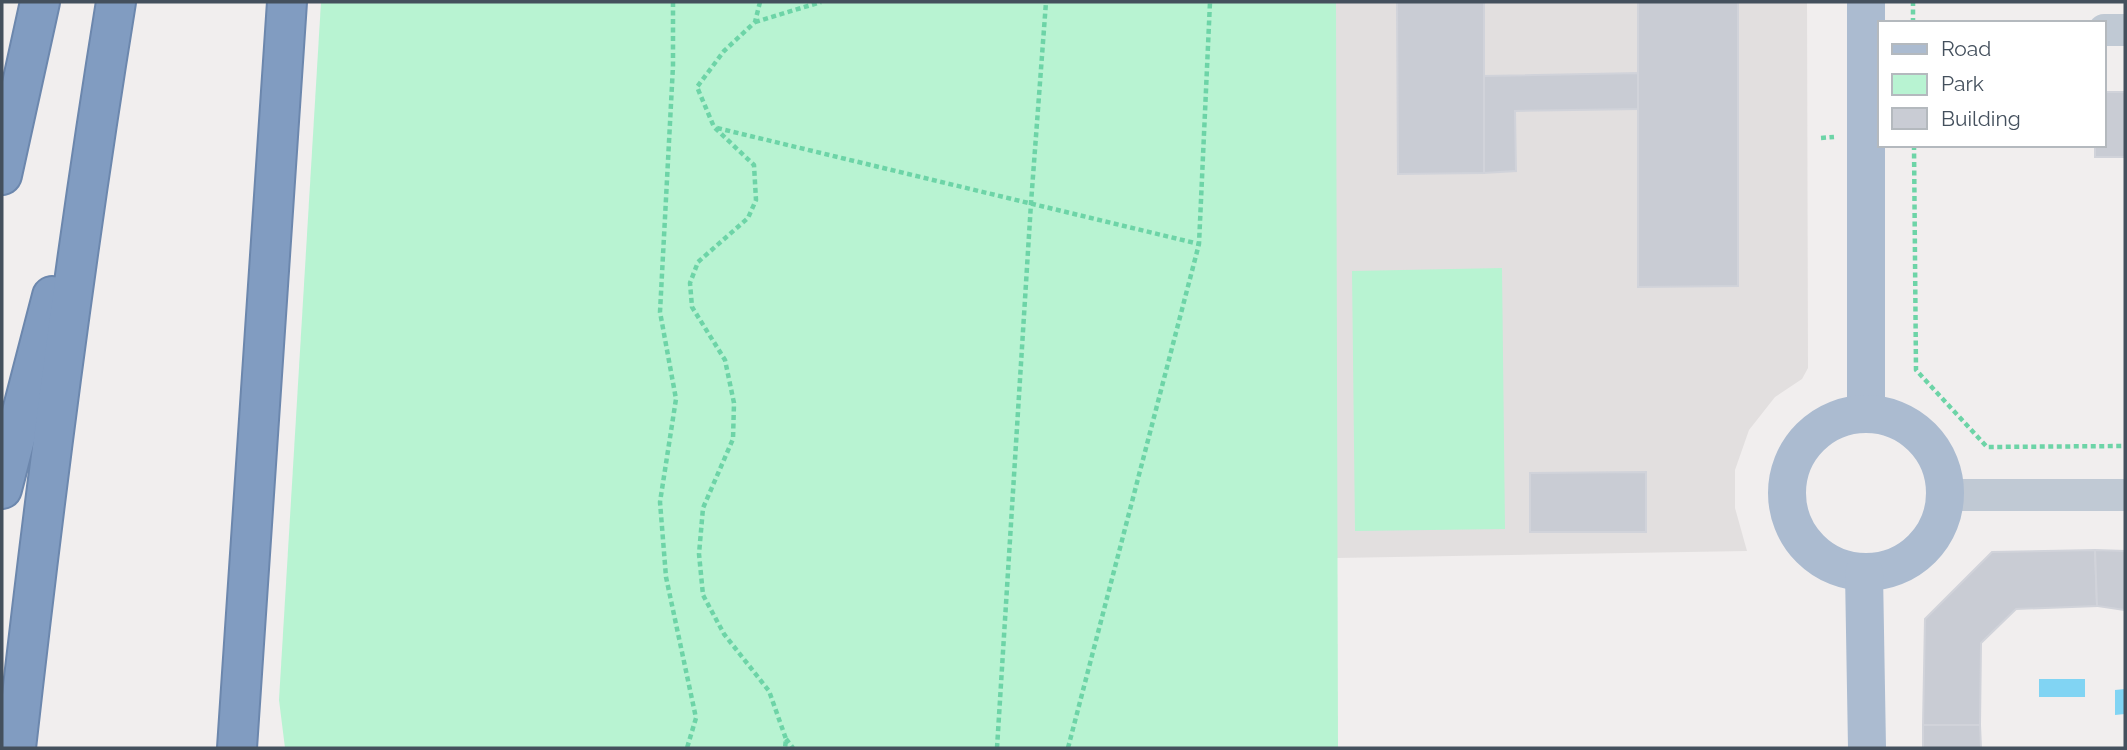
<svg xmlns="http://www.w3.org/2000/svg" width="2127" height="750" viewBox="0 0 2127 750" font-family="Raleway,sans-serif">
	<rect width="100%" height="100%" fill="#f1eeee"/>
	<path fill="#e2dfdf" d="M1336,2H1807L1808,368L1802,379L1775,397L1749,430L1735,470V508L1747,551L1336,558Z"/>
	<g fill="#b8f3d2">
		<path d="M321,2H1336L1338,748H285L279,700Z"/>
		<path d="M1502,268L1505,529L1355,531L1352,271Z"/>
	</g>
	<g fill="#81d4f3">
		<rect x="2039" y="679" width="46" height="18"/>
		<path d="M2125,689V714L2115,715V690Z"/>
	</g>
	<g fill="#c9ccd4" stroke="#d1d3da" stroke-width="2">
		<path d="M1397,2H1484V173L1398,174Z"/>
		<path d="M1638,2H1738V286L1638,287Z"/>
		<path d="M1638,73V109L1515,111L1516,171L1484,173V76Z"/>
		<path d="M2104,92H2125V157H2095V145H2104Z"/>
		<path d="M1646,472V532H1530V473Z"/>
		<path d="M2095,550L2097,606L2016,609L1981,643L1980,725H1923L1925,619L1992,552Z"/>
		<path d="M2095,550L2125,551V610L2097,606Z"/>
		<path d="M1923,725H1980L1981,748H1923Z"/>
	</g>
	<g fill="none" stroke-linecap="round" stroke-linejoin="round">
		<g stroke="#6c87ad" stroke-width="42">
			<g id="highway">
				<path d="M2,175L40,2"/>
				<path d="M2,489L52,296"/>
				<path d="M16,748C44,499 76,249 116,2"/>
				<path d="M237,748L287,2"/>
			</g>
		</g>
		<g stroke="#6dd4a7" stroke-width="4.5" stroke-dasharray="5 3.5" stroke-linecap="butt">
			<path d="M673,2V66L660,312L676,399L660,502L666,577L696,718L687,748"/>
			<path d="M760,2L755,22L724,51L697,87L714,127L754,165L756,200L748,218L698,262L690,283L692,307L725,360L734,403L733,439L703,508L699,554L703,595L724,634L769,691L786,739L785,748"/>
			<path d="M755,22L821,2"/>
			<path d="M1913,23V2"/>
			<path d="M717,128L1199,244"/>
			<path d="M1821,138L1834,137"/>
			<path d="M1914,145L1916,370L1987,447L2125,446"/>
			<path d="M786,739L793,748"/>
			<path d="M997,748L1031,203L1046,2"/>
			<path d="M1068,748L1199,244L1210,2"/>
		</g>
		<g stroke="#c0c9d4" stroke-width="32">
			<path d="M2104,30H2125"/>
			<path d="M1946,495H2125"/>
		</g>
		<g stroke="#abbbd0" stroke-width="38">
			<path d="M1866,414V2"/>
			<circle cx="1866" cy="493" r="79"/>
			<path d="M1864,573L1867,748"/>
		</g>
		<use href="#highway" stroke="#819cc1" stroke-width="38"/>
	</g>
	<rect width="2127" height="750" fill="none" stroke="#44505d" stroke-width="7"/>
	<rect x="1878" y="21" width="228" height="126" fill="#ffffff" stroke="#b4b9be" stroke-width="2"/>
	<rect x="1892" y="44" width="35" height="10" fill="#abbbd0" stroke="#b4b9be" stroke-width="2"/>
	<text x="1941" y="56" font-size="21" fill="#44505d">Road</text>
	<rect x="1892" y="74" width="35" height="21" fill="#b8f3d2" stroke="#b4b9be" stroke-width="2"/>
	<text x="1941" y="91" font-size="21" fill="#44505d">Park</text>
	<rect x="1892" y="108" width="35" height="21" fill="#c9ccd4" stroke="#b4b9be" stroke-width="2"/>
	<text x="1941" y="126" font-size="21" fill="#44505d">Building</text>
</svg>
